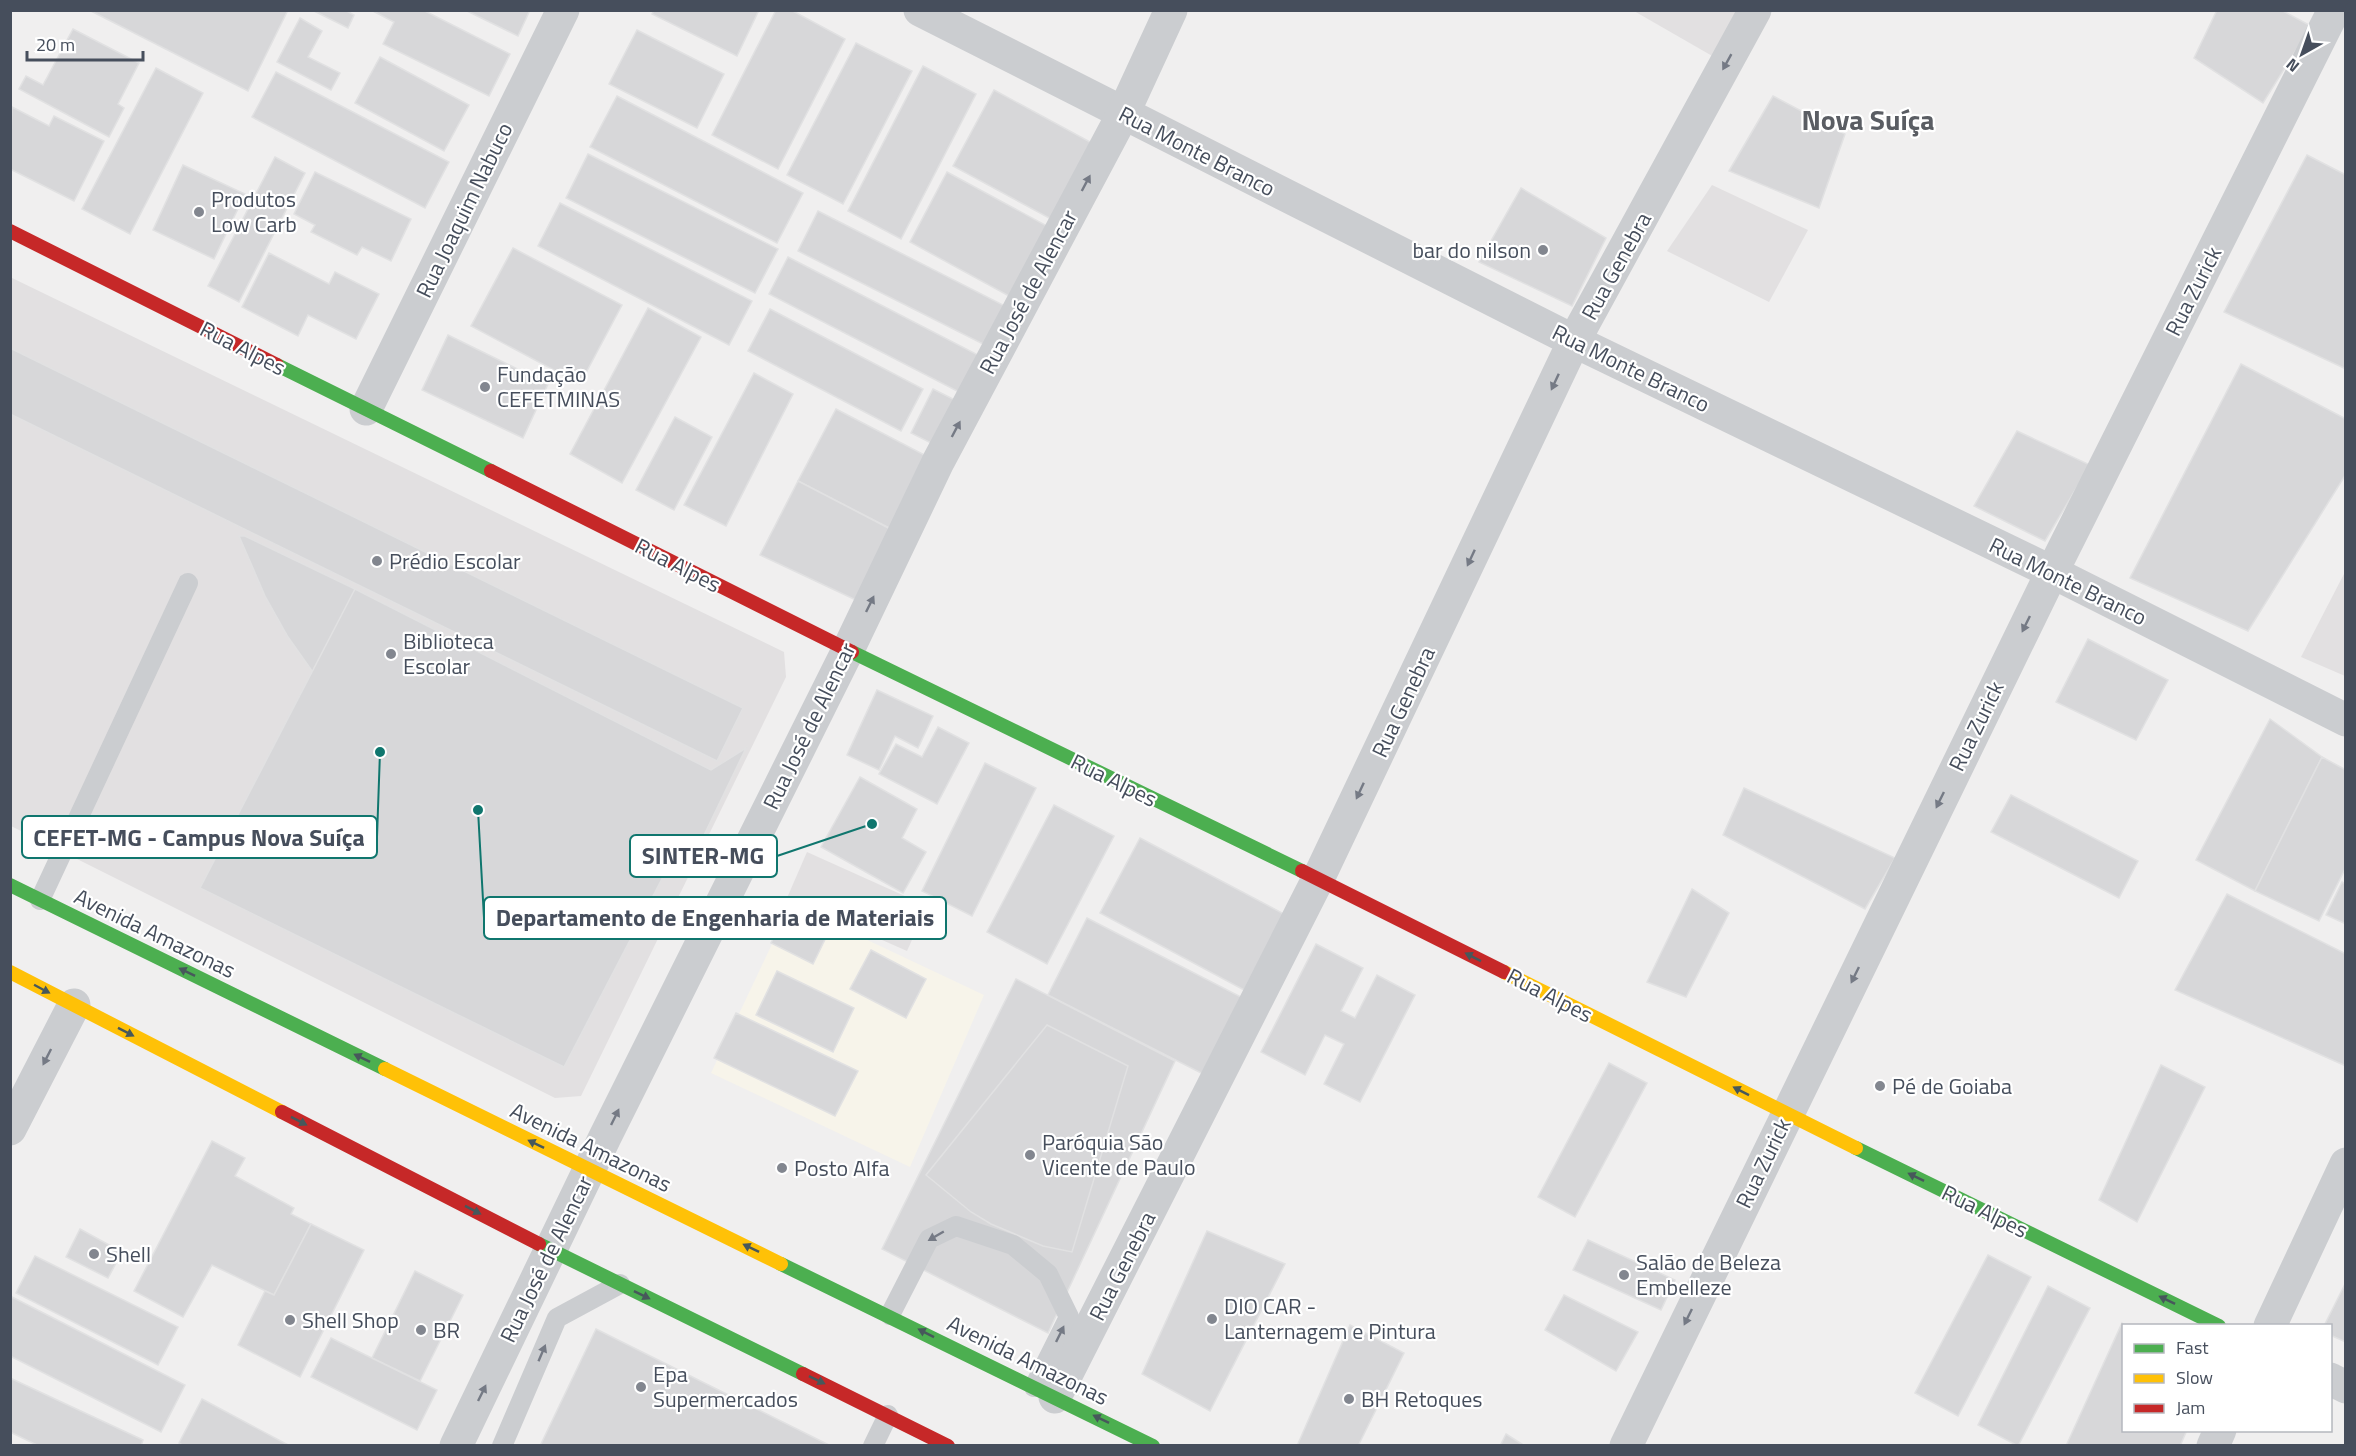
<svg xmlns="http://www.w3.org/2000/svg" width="2356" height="1456" viewBox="0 0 2356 1456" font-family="'Titillium Web',sans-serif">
	<rect width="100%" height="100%" fill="#f0efef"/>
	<path fill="#f7f4ea" d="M791,904L984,995L910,1167L711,1073Z"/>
	<g fill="#e2e0e1">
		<path d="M1634,11H1740L1714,57Z"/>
		<path d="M1712,185L1808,230L1769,302L1667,251Z"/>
		<path d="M10,277L784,652L786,677L581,1096L555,1098L11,826Z"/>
		<path d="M2345,572V676L2301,657Z"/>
		<path d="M807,852L927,906L907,951L787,898Z"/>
	</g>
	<g fill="#d7d7d9" stroke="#e1e1e2" stroke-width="1.5">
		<path d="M89,10H288L248,91Z"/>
		<path d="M312,10H345L354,15L348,28Z"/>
		<path d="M371,10H423L510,54L489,96L383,44L394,22Z"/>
		<path d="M465,10H530L518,36Z"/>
		<path d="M654,10H759L737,56L652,14Z"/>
		<path d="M776,10H791L845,39L778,169L712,135Z"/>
		<path d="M2217,10H2281L2311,26L2263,103L2194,58Z"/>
		<path d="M300,18L322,31L308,57L340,73L331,90L277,62Z"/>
		<path d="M73,29L139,63L118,104L124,108L109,137L19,89L26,76L43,85Z"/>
		<path d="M637,30L724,74L697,128L609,84Z"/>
		<path d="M856,43L912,71L843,204L787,175Z"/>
		<path d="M380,57L469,105L444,151L355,103Z"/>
		<path d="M923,66L976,94L901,239L848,211Z"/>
		<path d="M156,68L203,93L130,234L82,209Z"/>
		<path d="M276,72L449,162L425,208L252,117Z"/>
		<path d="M994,90L1092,143L1051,219L953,166Z"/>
		<path d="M617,96L803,193L777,243L590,147Z"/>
		<path d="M1773,96L1845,134L1819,208L1729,171Z"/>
		<path d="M12,107L49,126L54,116L104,141L74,201L10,169Z"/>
		<path d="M588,154L778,249L755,293L566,198Z"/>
		<path d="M2307,155L2346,175V369L2224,312Z"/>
		<path d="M275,157L305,173L239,302L208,286Z"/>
		<path d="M183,165L245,194L214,259L153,230Z"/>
		<path d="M315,172L411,219L391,261L362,247L357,255L311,232L315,225L294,214Z"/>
		<path d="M947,172L1047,226L1009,296L910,242Z"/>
		<path d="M1521,188L1606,238L1572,306L1479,262Z"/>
		<path d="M560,203L752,301L729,345L538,246Z"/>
		<path d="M818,211L1005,306L985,345L798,251Z"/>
		<path d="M513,248L622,305L580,384L471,326Z"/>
		<path d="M269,253L329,284L335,272L379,294L356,339L308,315L298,336L242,307Z"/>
		<path d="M788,257L978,355L959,392L769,294Z"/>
		<path d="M648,308L701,337L622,483L570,454Z"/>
		<path d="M770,309L923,389L901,431L748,351Z"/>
		<path d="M448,335L548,384L523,438L422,390Z"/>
		<path d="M10,348L743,708L717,761L10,414Z"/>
		<path d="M2241,364L2346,419V474L2248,631L2130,578Z"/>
		<path d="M754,373L793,394L726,526L684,505Z"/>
		<path d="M933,389L963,404L941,448L911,433Z"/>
		<path d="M836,409L938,462L901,534L798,481Z"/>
		<path d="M675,417L712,437L674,510L636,490Z"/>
		<path d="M2017,431L2090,465L2045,541L1974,506Z"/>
		<path d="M798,481L896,532L858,601L760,555Z"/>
		<path d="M239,536H245L355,589L711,770L638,784L595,789L551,791L502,784L454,770L417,751L374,725L312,671L288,637L265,596Z"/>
		<path d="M355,589L711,770L746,748L693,858L677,850L564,1067L200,888Z"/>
		<path d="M2088,639L2168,680L2136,740L2056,702Z"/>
		<path d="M877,690L933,716L918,748L895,736L879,770L847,755Z"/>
		<path d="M2270,719L2322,757L2255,891L2196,860Z"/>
		<path d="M938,727L969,743L937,804L879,774L896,744L922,757Z"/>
		<path d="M2322,757L2346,770V867L2319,921L2255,891Z"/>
		<path d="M985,763L1036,788L972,916L922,891Z"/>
		<path d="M860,777L917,809L902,838L926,852L903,893L821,847Z"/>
		<path d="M1744,788L1895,858L1865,909L1723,835Z"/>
		<path d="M2011,795L2138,861L2119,898L1991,832Z"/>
		<path d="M1054,805L1114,836L1047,964L987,932Z"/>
		<path d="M1140,838L1284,914L1244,990L1100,913Z"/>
		<path d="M2342,882L2346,884V924L2326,915Z"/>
		<path d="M1692,889L1729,913L1686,997L1647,982Z"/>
		<path d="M2227,894L2346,954V1066L2175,990Z"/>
		<path d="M791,904L832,925L813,964L771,943Z"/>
		<path d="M1087,918L1243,998L1205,1075L1048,995Z"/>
		<path d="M1316,944L1363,968L1341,1011L1355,1018L1377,975L1415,995L1360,1102L1324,1084L1344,1044L1325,1035L1305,1075L1261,1052Z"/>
		<path d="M871,950L926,979L906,1018L850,989Z"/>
		<path d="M777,971L854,1008L833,1052L756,1015Z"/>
		<path d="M1016,979L1175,1061L1048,1333L882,1249Z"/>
		<path d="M736,1013L858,1071L835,1116L714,1058Z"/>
		<path d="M1047,1025L1128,1066L1072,1252L1043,1246L991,1224L971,1212L926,1175Z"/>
		<path d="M1609,1063L1647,1083L1575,1217L1538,1197Z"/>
		<path d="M2161,1065L2205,1087L2137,1222L2099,1200Z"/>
		<path d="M212,1141L245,1158L235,1176L294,1208L291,1214L311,1224L274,1295L212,1265L183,1317L134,1291Z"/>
		<path d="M311,1224L364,1250L300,1377L238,1345L265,1291L274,1295Z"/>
		<path d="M80,1229L122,1252L108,1278L66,1257Z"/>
		<path d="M1207,1231L1285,1264L1210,1411L1142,1374Z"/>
		<path d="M1588,1240L1675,1280L1661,1310L1573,1270Z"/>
		<path d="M1988,1255L2031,1277L1958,1416L1915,1393Z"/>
		<path d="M35,1256L178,1327L158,1365L16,1293Z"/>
		<path d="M415,1271L463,1295L420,1381L372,1358Z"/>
		<path d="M2346,1282V1342L2330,1335V1326H2324Z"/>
		<path d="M2048,1286L2090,1308L2018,1446L1978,1425Z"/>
		<path d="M1564,1295L1638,1332L1616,1371L1545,1330Z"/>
		<path d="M12,1297L185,1385L161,1432L10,1356V1301Z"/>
		<path d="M2122,1323L2126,1326H2124V1430H2187L2180,1446H2066Z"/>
		<path d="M1350,1325L1404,1353L1358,1446H1297Z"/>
		<path d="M596,1329L831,1446H540Z"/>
		<path d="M331,1338L437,1390L417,1430L311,1377Z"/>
		<path d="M10,1378L143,1440L141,1446H39L10,1432Z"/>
		<path d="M202,1399L290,1446H184L179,1443Z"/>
		<path d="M1506,1434L1525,1446H1500Z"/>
	</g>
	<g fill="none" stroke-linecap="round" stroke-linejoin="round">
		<g stroke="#cbcdd0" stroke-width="20">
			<path d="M40,900L188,583"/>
			<path d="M890,1315L929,1239L956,1226L1013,1245L1048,1274L1069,1317L1034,1387"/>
			<path d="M502,1446L557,1318L620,1284"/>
			<path d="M873,1446L888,1415"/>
		</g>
		<g stroke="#cbcdd0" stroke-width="33">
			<path d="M920,10L1574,341L2052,572L2346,720"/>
			<path d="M366,409L563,10"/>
			<path d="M10,1129L74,1005"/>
			<path d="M2270,1326L2346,1164"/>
			<path d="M2330,1379L2346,1387"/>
			<path d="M1055,1397L1318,879L1574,341L1755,10"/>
			<path d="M456,1446L605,1137L848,650L938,462L1123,114L1171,10"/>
			<path d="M1626,1446L2052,572L2334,10"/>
			<path d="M2213,1446L2220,1430"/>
		</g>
		<g stroke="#4caf50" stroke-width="14">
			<path d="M277,365L491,471"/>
			<path d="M852,652L1302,871"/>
			<path d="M10,885L385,1069"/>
			<path d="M1856,1148L2219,1326"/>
			<path d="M539,1244L803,1374"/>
			<path d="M781,1264L1153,1446"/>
		</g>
		<g stroke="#ffc107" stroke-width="14">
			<path d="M10,972L282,1112"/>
			<path d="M1504,972L1856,1148"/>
			<path d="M385,1069L781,1264"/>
		</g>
		<g stroke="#c62828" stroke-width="14">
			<path d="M10,231L277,365"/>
			<path d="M491,471L852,652"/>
			<path d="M1302,871L1504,972"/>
			<path d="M282,1112L539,1244"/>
			<path d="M803,1374L948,1446"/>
		</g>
	</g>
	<defs><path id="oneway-solid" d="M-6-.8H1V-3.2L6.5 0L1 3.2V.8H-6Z" transform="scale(1.5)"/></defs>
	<g fill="#757a85">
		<use href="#oneway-solid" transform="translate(1727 62) rotate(119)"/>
		<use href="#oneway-solid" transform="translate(1086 183) rotate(-62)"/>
		<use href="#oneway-solid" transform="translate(1555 382) rotate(115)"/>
		<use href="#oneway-solid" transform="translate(956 429) rotate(-62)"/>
		<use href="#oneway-solid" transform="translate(1471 558) rotate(115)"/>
		<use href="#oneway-solid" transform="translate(870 604) rotate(-64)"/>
		<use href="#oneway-solid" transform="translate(2026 624) rotate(116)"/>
		<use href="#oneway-solid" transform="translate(1360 791) rotate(115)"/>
		<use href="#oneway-solid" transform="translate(1940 800) rotate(116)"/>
		<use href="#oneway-solid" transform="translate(1855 975) rotate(116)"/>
		<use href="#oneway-solid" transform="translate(47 1057) rotate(117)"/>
		<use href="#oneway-solid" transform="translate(615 1117) rotate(-64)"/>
		<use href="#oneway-solid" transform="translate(936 1236) rotate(150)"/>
		<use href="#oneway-solid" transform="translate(1688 1317) rotate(116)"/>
		<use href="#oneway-solid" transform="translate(1060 1334) rotate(-64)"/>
		<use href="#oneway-solid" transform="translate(542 1353) rotate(-67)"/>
		<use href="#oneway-solid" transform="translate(482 1393) rotate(-64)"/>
	</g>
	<g fill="#47585b">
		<use href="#oneway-solid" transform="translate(1473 957) rotate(-153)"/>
		<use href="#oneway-solid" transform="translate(187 972) rotate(-154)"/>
		<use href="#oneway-solid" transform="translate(42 989) rotate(28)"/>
		<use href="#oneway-solid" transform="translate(126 1032) rotate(27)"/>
		<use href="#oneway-solid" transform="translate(362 1058) rotate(-154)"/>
		<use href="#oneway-solid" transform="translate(1741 1091) rotate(-153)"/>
		<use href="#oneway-solid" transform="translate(299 1121) rotate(27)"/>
		<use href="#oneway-solid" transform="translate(536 1144) rotate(-154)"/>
		<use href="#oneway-solid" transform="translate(1916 1177) rotate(-154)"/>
		<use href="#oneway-solid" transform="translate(473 1210) rotate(27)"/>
		<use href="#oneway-solid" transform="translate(751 1248) rotate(-154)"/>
		<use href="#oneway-solid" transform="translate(642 1295) rotate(26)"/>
		<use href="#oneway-solid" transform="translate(2167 1300) rotate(-154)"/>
		<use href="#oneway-solid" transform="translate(926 1333) rotate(-153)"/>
		<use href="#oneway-solid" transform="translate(817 1380) rotate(26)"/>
		<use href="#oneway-solid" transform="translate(1101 1419) rotate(-154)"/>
	</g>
	<g fill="#82868f" stroke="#fff" stroke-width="2">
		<circle cx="199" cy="212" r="6"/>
		<circle cx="1543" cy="250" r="6"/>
		<circle cx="485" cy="387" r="6"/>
		<circle cx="377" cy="561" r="6"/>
		<circle cx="391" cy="654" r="6"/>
		<circle cx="1880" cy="1086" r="6"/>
		<circle cx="1030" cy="1155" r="6"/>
		<circle cx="782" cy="1168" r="6"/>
		<circle cx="94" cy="1254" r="6"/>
		<circle cx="1624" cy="1275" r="6"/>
		<circle cx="1212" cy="1319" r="6"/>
		<circle cx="290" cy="1320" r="6"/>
		<circle cx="421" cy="1330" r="6"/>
		<circle cx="641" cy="1387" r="6"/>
		<circle cx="1349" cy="1399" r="6"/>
	</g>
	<g text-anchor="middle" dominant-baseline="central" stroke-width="4.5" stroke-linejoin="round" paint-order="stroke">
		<g font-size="22" fill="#464e5c" stroke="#fff">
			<text transform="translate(1197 151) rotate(27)">Rua Monte Branco</text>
			<text transform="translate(464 210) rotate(-64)">Rua Joaquim Nabuco</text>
			<text transform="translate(1616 266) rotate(-61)">Rua Genebra</text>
			<text transform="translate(2193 291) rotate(-63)">Rua Zurick</text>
			<text transform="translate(1028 292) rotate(-62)">Rua José de Alencar</text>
			<text transform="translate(243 348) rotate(27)">Rua Alpes</text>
			<text transform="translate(1631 368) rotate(26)">Rua Monte Branco</text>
			<text transform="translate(678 565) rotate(27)">Rua Alpes</text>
			<text transform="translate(2068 581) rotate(26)">Rua Monte Branco</text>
			<text transform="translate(1403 702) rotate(-65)">Rua Genebra</text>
			<text transform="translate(809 726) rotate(-64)">Rua José de Alencar</text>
			<text transform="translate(1976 726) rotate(-64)">Rua Zurick</text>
			<text transform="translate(1114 780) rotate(26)">Rua Alpes</text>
			<text transform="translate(155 933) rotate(26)">Avenida Amazonas</text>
			<text transform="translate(1550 995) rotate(27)">Rua Alpes</text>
			<text transform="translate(591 1147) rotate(26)">Avenida Amazonas</text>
			<text transform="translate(1763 1163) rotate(-64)">Rua Zurick</text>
			<text transform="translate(1985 1211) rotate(26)">Rua Alpes</text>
			<text transform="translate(546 1259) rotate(-64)">Rua José de Alencar</text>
			<text transform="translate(1122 1266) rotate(-63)">Rua Genebra</text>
			<text transform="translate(1028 1360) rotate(26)">Avenida Amazonas</text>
		</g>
		<g font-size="22" fill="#464e5c" stroke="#fff" text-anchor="start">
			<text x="211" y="199">Produtos<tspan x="211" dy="25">Low Carb</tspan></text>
			<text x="1531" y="250" text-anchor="end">bar do nilson</text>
			<text x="497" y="374">Fundação<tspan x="497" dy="25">CEFETMINAS</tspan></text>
			<text x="389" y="561">Prédio Escolar</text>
			<text x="403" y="641">Biblioteca<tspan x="403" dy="25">Escolar</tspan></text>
			<text x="1892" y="1086">Pé de Goiaba</text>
			<text x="1042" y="1142">Paróquia São<tspan x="1042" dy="25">Vicente de Paulo</tspan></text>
			<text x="794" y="1168">Posto Alfa</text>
			<text x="106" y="1254">Shell</text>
			<text x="1636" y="1262">Salão de Beleza<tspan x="1636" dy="25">Embelleze</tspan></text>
			<text x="1224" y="1306">DIO CAR -<tspan x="1224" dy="25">Lanternagem e Pintura</tspan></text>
			<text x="302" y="1320">Shell Shop</text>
			<text x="433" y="1330">BR</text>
			<text x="653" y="1374">Epa<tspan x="653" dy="25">Supermercados</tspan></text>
			<text x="1361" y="1399">BH Retoques</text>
		</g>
		<g font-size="28" font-weight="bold" fill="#5a5d63" stroke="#fff">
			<text x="1868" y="119">Nova Suíça</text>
		</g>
	</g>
	<path fill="none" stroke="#0f766e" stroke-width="2" d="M380 752L377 837M872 824L777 856M478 810L484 918"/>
	<g fill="#0f766e" stroke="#fff" stroke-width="2">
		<circle cx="380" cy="752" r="6"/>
		<circle cx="872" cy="824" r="6"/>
		<circle cx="478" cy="810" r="6"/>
	</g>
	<g fill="#fff" stroke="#0f766e" stroke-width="2">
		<rect x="22" y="816" width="355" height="42" rx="6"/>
		<rect x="630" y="835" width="147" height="42" rx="6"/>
		<rect x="484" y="897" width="462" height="42" rx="6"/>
	</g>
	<g font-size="24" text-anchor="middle" font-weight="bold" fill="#464e5c">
		<text x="199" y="846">CEFET-MG - Campus Nova Suíça</text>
		<text x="703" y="864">SINTER-MG</text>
		<text x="715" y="926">Departamento de Engenharia de Materiais</text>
	</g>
	<rect width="2356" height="1456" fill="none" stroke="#464e5c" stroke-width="24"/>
	<rect x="2122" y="1324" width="210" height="108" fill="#ffffff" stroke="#b5b8be" stroke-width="1.5"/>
	<rect x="2134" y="1344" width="30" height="9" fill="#4caf50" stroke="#b5b8be" stroke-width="1.5"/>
	<text x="2176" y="1354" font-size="18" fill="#464e5c">Fast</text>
	<rect x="2134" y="1374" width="30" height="9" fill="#ffc107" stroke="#b5b8be" stroke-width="1.5"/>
	<text x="2176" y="1384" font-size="18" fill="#464e5c">Slow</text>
	<rect x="2134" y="1404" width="30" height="9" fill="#c62828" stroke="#b5b8be" stroke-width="1.5"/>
	<text x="2176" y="1414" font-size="18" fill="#464e5c">Jam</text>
	<g transform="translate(2302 54) rotate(220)" stroke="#ffffff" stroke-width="4.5" paint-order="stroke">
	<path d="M0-4.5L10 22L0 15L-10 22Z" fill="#464e5c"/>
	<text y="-9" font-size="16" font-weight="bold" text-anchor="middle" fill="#464e5c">N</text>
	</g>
	<path d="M27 51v9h116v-9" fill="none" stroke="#464e5c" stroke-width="3"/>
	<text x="36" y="51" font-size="18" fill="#464e5c" stroke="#ffffff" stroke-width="4.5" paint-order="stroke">20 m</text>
</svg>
